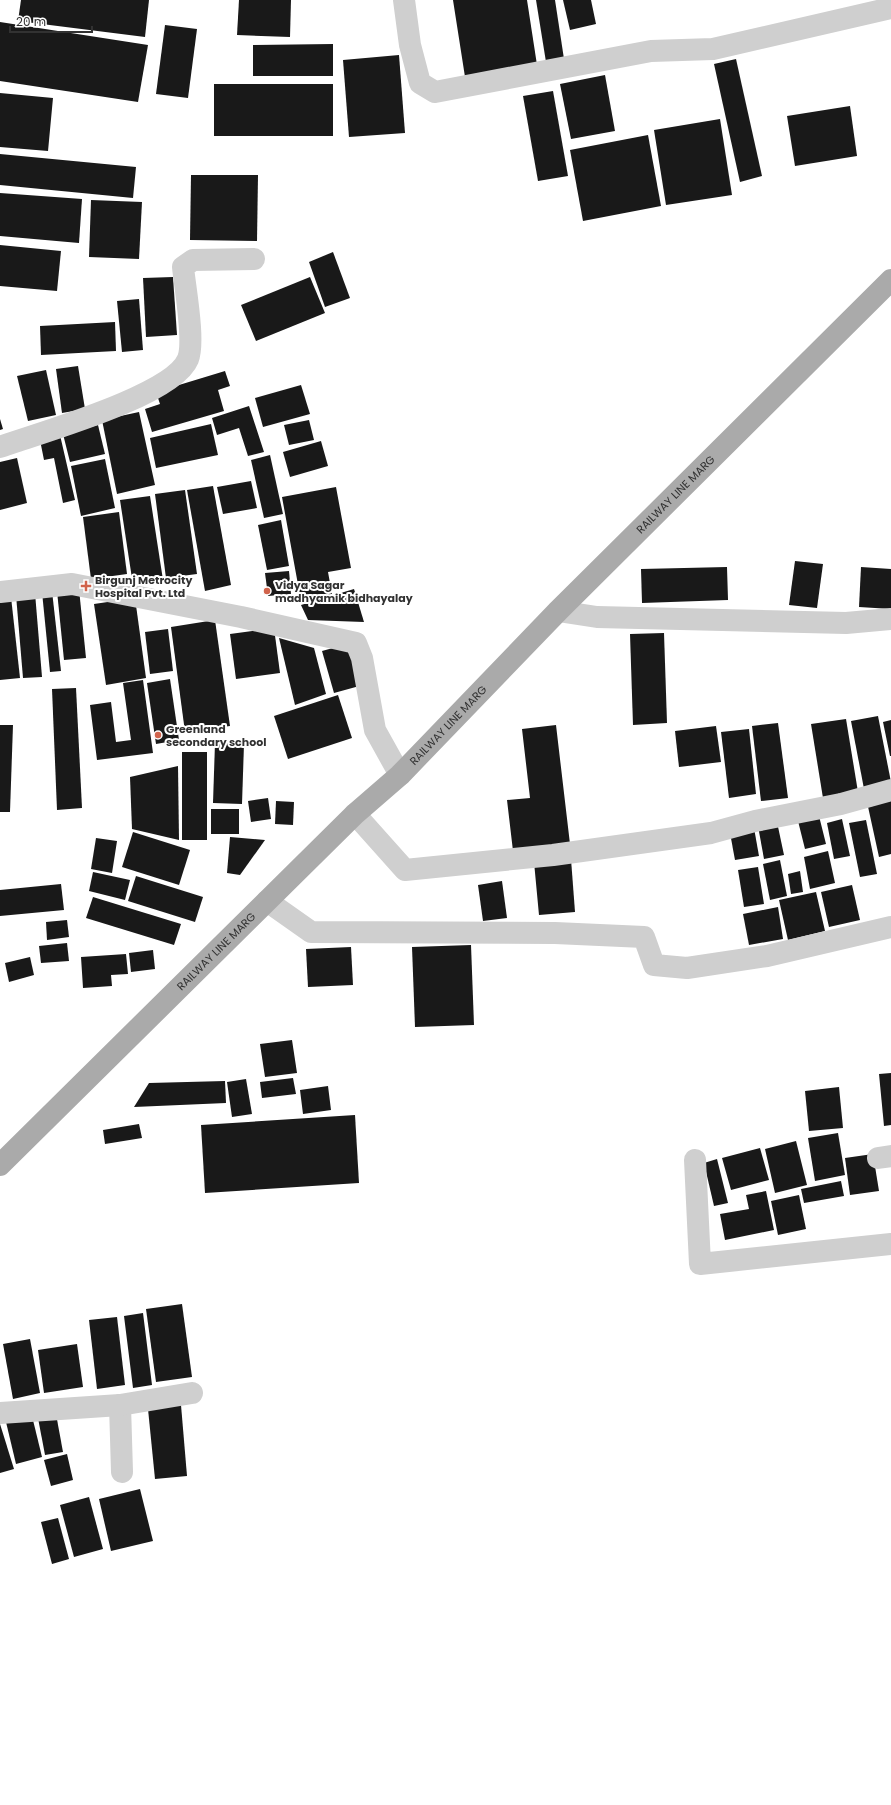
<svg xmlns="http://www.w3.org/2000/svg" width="891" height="1805" viewBox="0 0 891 1805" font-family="Poppins,sans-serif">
	<rect width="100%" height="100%" fill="#fff"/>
	<g fill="#191919">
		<path d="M21,0H149L145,37L18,21Z"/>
		<path d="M239,0H291L290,37L237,35Z"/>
		<path d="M453,0H527L537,65L465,77Z"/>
		<path d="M536,0H555L564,59L546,62Z"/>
		<path d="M563,0H591L596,24L570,30Z"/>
		<path d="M0,22L148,45L138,102L0,81Z"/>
		<path d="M165,25L197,29L188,98L156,94Z"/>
		<path d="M333,44V76H253V45Z"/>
		<path d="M399,55L405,133L349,137L343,60Z"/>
		<path d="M736,59L762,176L740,182L714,64Z"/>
		<path d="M605,75L615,131L571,139L560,84Z"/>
		<rect x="214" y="84" width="119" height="52"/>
		<path d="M553,91L568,176L538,181L523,96Z"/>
		<path d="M0,93L53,98L48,151L0,147Z"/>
		<path d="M850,106L857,156L795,166L787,116Z"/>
		<path d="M720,119L732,195L666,205L654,130Z"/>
		<path d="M648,135L661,206L583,221L570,150Z"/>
		<path d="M0,154L136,167L133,198L0,185Z"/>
		<path d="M191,175H258L257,241L190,240Z"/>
		<path d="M0,193L82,199L79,243L0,236Z"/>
		<path d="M91,200L142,202L139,259L89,257Z"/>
		<path d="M0,245L61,251L57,291L0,286Z"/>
		<path d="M333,252L350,298L325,307L309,262Z"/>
		<path d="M173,277L177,335L146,337L143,278Z"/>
		<path d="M310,277L325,313L256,341L241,305Z"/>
		<path d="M139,299L143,350L122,352L117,301Z"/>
		<path d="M115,322L116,351L41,355L40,326Z"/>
		<path d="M78,366L85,409L62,413L56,369Z"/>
		<path d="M46,370L56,415L28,421L17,376Z"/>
		<path d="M225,371L230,386L218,390L224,411L152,432L145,409L160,404L156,392Z"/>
		<path d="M301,385L310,414L263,427L255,398Z"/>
		<path d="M249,406L264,452L248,456L239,428L217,435L212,418Z"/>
		<path d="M139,412L155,485L117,494L102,420Z"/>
		<path d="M0,419L3,429L0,430Z"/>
		<path d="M309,420L314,440L289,445L284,425Z"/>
		<path d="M211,424L218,455L156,468L150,438Z"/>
		<path d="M98,425L105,454L70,462L63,434Z"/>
		<path d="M60,435L75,500L63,503L54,458L44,460L40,440Z"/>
		<path d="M321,441L328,466L290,477L283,452Z"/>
		<path d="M270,455L283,514L264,518L251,460Z"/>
		<path d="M17,458L27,503L0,510V462Z"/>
		<path d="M105,459L115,508L81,516L71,466Z"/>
		<path d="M251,481L257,508L223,514L217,487Z"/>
		<path d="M213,486L231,585L205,591L187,490Z"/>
		<path d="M336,487L351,568L328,572L332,594L301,601L282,497Z"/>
		<path d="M185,490L197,574L166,578L155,494Z"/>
		<path d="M150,496L163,580L133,585L120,500Z"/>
		<path d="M119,512L127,574L91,579L83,517Z"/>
		<path d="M281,520L289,566L267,570L258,525Z"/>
		<path d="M795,561L823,564L817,608L789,605Z"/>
		<path d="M727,567L728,600L642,603L641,569Z"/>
		<path d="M861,567L891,569V609L859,607Z"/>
		<path d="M289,571L291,594L268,596L265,573Z"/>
		<path d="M79,589L86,658L64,660L57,591Z"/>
		<path d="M354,589L364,622L308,620L301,605Z"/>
		<path d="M52,591L61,671L50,672L42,592Z"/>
		<path d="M35,593L42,677L23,678L16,595Z"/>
		<path d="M11,597L20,678L0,680V598Z"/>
		<path d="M135,598L146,678L106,685L94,604Z"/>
		<path d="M215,620L230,726L185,732L171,627Z"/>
		<path d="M274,628L280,673L236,679L230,634Z"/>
		<path d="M168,629L173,671L150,674L145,632Z"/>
		<path d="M664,633L667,723L633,725L630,634Z"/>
		<path d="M279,638L314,648L326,694L295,705Z"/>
		<path d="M351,643L363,685L334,693L322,651Z"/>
		<path d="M170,679L179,740L156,744L147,683Z"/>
		<path d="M143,680L153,753L97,760L90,705L111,702L116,742L131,740L123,683Z"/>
		<path d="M76,688L82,808L57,810L52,689Z"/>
		<path d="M338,695L352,738L288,759L274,716Z"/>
		<path d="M878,716L891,782L865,794L851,721Z"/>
		<path d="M846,719L858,792L823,798L811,724Z"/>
		<path d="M891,720V756H890L883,722Z"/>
		<path d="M778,723L788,798L761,801L752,726Z"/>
		<path d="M0,725H13L10,812H0Z"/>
		<path d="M556,725L570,844L513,851L507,800L530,798L522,729Z"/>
		<path d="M716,726L721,762L679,767L675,731Z"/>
		<path d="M749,729L756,794L729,798L721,732Z"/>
		<path d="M215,743L244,744L242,804L213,803Z"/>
		<rect x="182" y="752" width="25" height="88"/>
		<path d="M178,766L179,840L132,829L130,777Z"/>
		<path d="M891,796V854L879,857L867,802Z"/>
		<path d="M268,798L271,819L251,822L248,801Z"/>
		<path d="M276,801L294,802L293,825L275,824Z"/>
		<rect x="211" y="809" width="28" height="25"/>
		<path d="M819,816L826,844L805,849L798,821Z"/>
		<path d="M842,819L850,856L834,859L827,823Z"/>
		<path d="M866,820L877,874L860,877L849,823Z"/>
		<path d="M777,822L784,855L764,859L758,826Z"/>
		<path d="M754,828L759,856L735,860L730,833Z"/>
		<path d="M133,832L190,850L179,885L122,867Z"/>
		<path d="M230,837L265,840L240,875L227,873Z"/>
		<path d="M96,838L117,841L112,873L91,869Z"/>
		<path d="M828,851L835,883L810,889L804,857Z"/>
		<path d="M571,859L575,912L539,915L534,862Z"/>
		<path d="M780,860L787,896L770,900L763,864Z"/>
		<path d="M758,867L764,904L744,907L738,870Z"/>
		<path d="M800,871L803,892L791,894L788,874Z"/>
		<path d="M93,872L130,880L125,900L89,891Z"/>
		<path d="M136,876L203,897L195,922L128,901Z"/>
		<path d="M502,881L507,918L483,921L478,885Z"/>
		<path d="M61,884L64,910L0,916V890Z"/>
		<path d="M852,885L860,920L829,927L821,892Z"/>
		<path d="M816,892L825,931L788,940L779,900Z"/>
		<path d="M93,897L181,924L174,945L86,918Z"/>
		<path d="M778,907L783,939L749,945L743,914Z"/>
		<path d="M67,920L69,937L47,940L46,922Z"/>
		<path d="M67,943L69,961L41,963L39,946Z"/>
		<path d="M471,945L474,1025L415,1027L412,947Z"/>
		<path d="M351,947L353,985L308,987L306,949Z"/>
		<path d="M153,950L155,969L131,972L129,953Z"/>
		<path d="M126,954L128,974L111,975L112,986L83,988L81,957Z"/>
		<path d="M30,957L34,975L9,982L5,963Z"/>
		<path d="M292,1040L297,1073L265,1077L260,1044Z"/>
		<path d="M891,1073V1125L884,1126L879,1074Z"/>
		<path d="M293,1078L296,1094L262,1098L260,1082Z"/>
		<path d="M246,1079L252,1114L232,1117L227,1082Z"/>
		<path d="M225,1081L226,1103L134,1107L149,1083Z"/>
		<path d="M328,1086L331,1110L303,1114L300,1090Z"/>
		<path d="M839,1087L843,1128L809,1131L805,1091Z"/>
		<path d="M355,1115L359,1183L205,1193L201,1125Z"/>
		<path d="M139,1124L142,1138L105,1144L103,1130Z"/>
		<path d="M838,1133L845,1175L815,1181L808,1138Z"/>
		<path d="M796,1141L807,1185L775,1193L765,1149Z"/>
		<path d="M760,1148L769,1180L731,1190L722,1158Z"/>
		<path d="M873,1154L879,1191L850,1195L845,1158Z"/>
		<path d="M717,1159L728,1203L714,1206L704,1163Z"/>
		<path d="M841,1181L844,1196L804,1203L801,1189Z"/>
		<path d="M766,1191L774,1230L725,1240L720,1214L749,1209L746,1195Z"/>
		<path d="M799,1195L806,1229L778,1235L771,1201Z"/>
		<path d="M182,1304L192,1377L156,1382L146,1309Z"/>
		<path d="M143,1313L152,1385L133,1388L124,1316Z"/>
		<path d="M117,1317L125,1385L97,1389L89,1320Z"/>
		<path d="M30,1339L40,1393L13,1399L3,1344Z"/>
		<path d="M77,1344L83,1387L44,1393L38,1350Z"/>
		<path d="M181,1405L187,1476L155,1479L148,1409Z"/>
		<path d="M56,1414L63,1452L45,1455L38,1418Z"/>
		<path d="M32,1416L42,1457L16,1464L6,1422Z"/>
		<path d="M0,1424L14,1469L0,1473Z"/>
		<path d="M67,1454L73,1480L51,1486L44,1460Z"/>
		<path d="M140,1489L153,1541L111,1551L99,1499Z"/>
		<path d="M89,1497L103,1549L74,1557L60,1505Z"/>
		<path d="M58,1518L69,1559L52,1564L41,1522Z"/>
	</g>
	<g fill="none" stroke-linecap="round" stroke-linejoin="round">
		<g stroke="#cfcfcf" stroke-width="22">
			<path d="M404,0L410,45L420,83L435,92L651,51L713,49L891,8"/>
			<path d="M0,447C39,433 173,396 188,359C195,341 185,288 183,267L193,260L254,259"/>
			<path d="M0,592L72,584L241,617L356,643L362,658L375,730L400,775"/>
			<path d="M558,611L597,617L846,623L891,619"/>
			<path d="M355,814L405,870L553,855L711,833L755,821L841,804L891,790"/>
			<path d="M267,901L311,932L555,933L644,937L654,965L687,968L767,956L891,927"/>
			<path d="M878,1158L891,1156"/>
			<path d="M695,1160L700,1264L891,1244"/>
			<path d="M120,1405L122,1472"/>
			<path d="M0,1413L120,1405L192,1393"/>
		</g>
		<path stroke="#aaa" stroke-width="22" id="s1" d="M0,1165L355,814L400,775L558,611L891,280"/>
	</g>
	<g fill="#d1644c" stroke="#fff" stroke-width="1.5">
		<path d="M84 580h4v4h4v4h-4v4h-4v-4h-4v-4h4z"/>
		<circle cx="267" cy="591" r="4"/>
		<circle cx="158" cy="735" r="4"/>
	</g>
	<g text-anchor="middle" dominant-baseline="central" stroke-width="4" stroke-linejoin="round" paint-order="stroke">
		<g font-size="11" fill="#323232" stroke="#fff">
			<text stroke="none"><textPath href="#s1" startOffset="952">RAILWAY LINE MARG</textPath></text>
			<text stroke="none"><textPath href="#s1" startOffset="628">RAILWAY LINE MARG</textPath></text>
			<text stroke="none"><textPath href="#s1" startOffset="304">RAILWAY LINE MARG</textPath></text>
		</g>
		<g font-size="11" font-weight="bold" fill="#323232" stroke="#fff" text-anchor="start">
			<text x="95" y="580">Birgunj Metrocity<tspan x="95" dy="13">Hospital Pvt. Ltd</tspan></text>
			<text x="275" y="585">Vidya Sagar<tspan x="275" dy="13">madhyamik bidhayalay</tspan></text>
			<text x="166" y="729">Greenland<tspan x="166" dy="13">secondary school</tspan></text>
		</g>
	</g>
	<path d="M10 26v6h82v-6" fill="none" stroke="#323232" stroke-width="2"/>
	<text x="16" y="26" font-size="12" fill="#323232" stroke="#ffffff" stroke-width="3" paint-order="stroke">20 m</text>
</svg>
